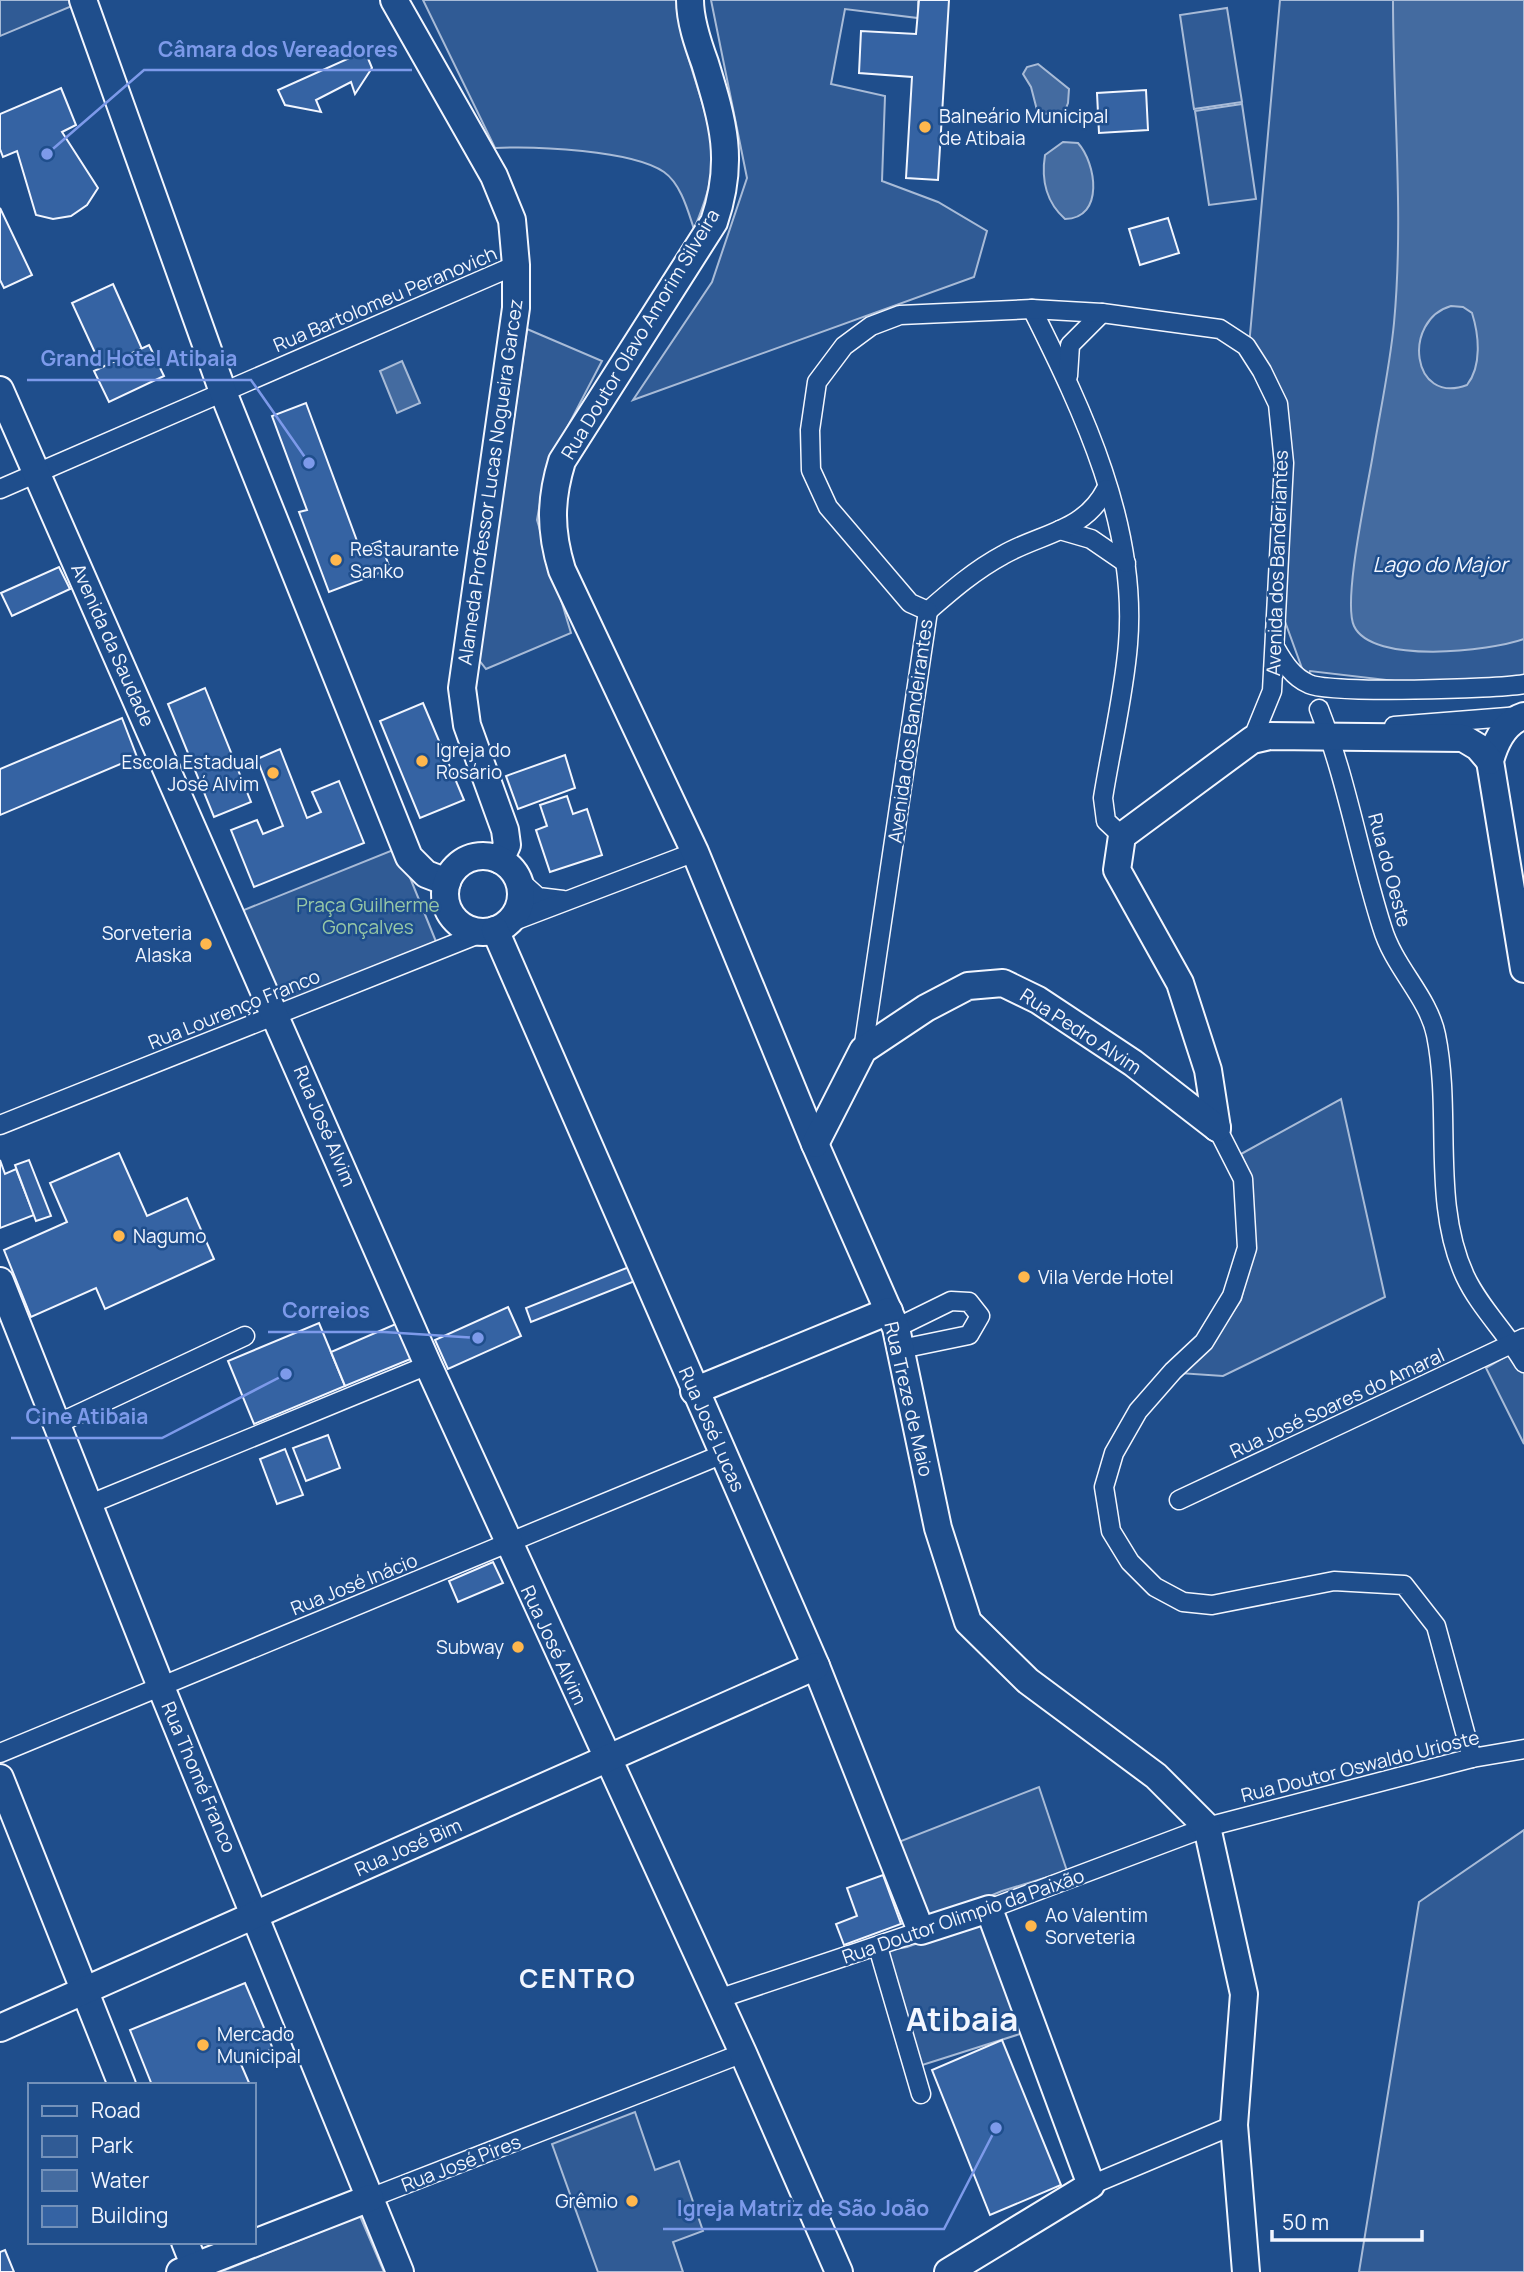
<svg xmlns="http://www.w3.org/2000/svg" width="1524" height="2272" viewBox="0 0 1524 2272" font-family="Manrope,sans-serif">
	<rect width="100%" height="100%" fill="#1f4e8c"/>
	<g fill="#305b95" stroke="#a8bbd7" stroke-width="2">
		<path d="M0,0H70L72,6L0,36Z"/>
		<path d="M423,0H680C678,54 710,102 712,155C713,181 704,205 694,229C688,211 681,184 664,172C632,150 535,146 495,148Z"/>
		<path d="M711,0H918V18L845,9L831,84L885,96L882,181L938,202L987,231L974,277L633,400L712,282L747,178Z"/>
		<path d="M1280,0H1524V682L1412,683L1310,671L1307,682L1279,605L1284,401L1249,346Z"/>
		<path d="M1227,8L1242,102L1194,109L1180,15Z"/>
		<path d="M1242,104L1256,199L1209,205L1195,111Z"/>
		<path d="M527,329L602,361L546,468L537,520L571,633L486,669L479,660Z"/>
		<path d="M398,848L437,944L280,1007L239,912Z"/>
		<path d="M1341,1099L1385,1297L1223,1376L1178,1373L1211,1344L1241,1300L1253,1250L1252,1179L1241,1154Z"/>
		<path d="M1524,1346V1444L1486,1368Z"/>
		<path d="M1039,1787L1067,1871L1002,1891L930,1921L896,1843Z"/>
		<path d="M1524,1830V2272H1359L1419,1902Z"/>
		<path d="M982,1920L1023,2033L916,2067L884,1951L907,1947Z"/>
		<path d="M635,2112L655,2170L679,2161L703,2231L673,2242L683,2272H598L552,2144Z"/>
		<path d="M360,2216L384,2272H220Z"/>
	</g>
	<g fill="#446ba0" stroke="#a8bbd7" stroke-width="2" fill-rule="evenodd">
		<path d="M1393,0H1524V639C1491,651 1372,665 1354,626C1342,600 1369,482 1374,448C1381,407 1390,365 1394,323C1404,216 1393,107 1393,0ZM1451,306L1463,307L1472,313C1479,335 1482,366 1467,385C1411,406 1402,320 1451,306Z"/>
		<path d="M1038,64L1069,89L1068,103L1064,113L1038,114L1031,87L1023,74L1027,67Z"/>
		<path d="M1063,142L1078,143C1096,163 1105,218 1065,219C1046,202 1041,180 1045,155Z"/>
		<path d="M402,361L420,403L397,413L380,371Z"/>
	</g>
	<g fill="#3563a3" stroke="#f2f6ff" stroke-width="2">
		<path d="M919,0H949L938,180L906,178L912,77L859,73L861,31L916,34Z"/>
		<path d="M365,51L372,68L355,94L351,82L316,100L321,112L285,105L278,90Z"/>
		<path d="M61,88L76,125L62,132L98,188L87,205L71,216L53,219L36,215L17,151L3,157L0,149V114Z"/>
		<path d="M1146,90L1148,130L1099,133L1097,93Z"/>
		<path d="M0,208L32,275L4,288L0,280Z"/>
		<path d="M1168,218L1179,253L1140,265L1129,229Z"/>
		<path d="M113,284L142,349L102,368L72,303Z"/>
		<path d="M149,345L164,376L109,402L94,371Z"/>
		<path d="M306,403L360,549L380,541L390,569L329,592L299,512L307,510L272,416Z"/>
		<path d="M59,567L70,589L12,616L1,593Z"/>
		<path d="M205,688L251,802L214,817L168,704Z"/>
		<path d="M423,703L464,800L420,818L380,721Z"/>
		<path d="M122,718L137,757L0,815V769Z"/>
		<path d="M280,749L307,818L321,812L312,792L339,781L364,843L254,887L231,830L257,820L263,834L283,826L257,759Z"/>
		<path d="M565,755L575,788L518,809L506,776Z"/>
		<path d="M567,796L573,814L587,809L602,855L550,872L536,830L547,826L540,805Z"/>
		<path d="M119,1153L147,1216L187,1198L214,1259L105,1309L96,1288L31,1317L4,1250L67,1222L50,1183Z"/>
		<path d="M0,1160L5,1174L16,1169L34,1215L0,1228Z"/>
		<path d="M29,1160L51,1216L36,1221L15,1165Z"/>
		<path d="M629,1267L635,1281L531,1322L526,1308Z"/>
		<path d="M508,1307L521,1336L448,1369L435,1340Z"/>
		<path d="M319,1323L345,1386L254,1424L228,1361Z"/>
		<path d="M398,1323L413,1358L345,1386L331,1352Z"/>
		<path d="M328,1435L340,1468L306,1481L293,1448Z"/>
		<path d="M285,1449L303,1495L277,1504L260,1459Z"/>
		<path d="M493,1562L503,1583L458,1602L449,1581Z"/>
		<path d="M883,1875L901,1924L844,1945L836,1924L857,1916L847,1888Z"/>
		<path d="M245,1983L273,2049L240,2062L250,2085H152L130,2030Z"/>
		<path d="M1002,2040L1061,2185L990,2215L932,2070Z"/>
		<path d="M5,2250L14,2272H0V2252Z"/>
	</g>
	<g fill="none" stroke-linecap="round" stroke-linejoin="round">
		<g stroke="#f2f6ff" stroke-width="21">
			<g id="street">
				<path d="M1032,309C1083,411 1138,526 1128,644C1124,695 1111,747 1103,798L1106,821L1122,836"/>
				<path d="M1068,376L1070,345L1102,313"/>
				<path d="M0,489L516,265"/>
				<path d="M1060,530L1091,539L1126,563"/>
				<path d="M928,611L910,603L828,507L811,470L810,430L817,382L844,346L871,326L900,315L1032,309L1102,313L1220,329L1246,346L1262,371L1278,404L1284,463L1272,691L1252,740"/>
				<path d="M928,611C951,591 975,570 1003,555C1041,533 1084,532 1106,489"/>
				<path d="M1276,649C1284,663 1293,677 1309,684C1330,694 1497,689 1524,684"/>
				<path d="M1319,709C1347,780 1359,855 1382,927C1394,968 1428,996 1436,1035C1452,1114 1431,1202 1465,1276C1480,1308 1506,1332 1524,1363"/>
				<path d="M1394,726L1520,716"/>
				<path d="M518,879L538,897L563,900"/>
				<path d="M506,924L695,852"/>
				<path d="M863,1050L928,611"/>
				<path d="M0,1125L484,932"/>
				<path d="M1217,1128L1243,1179L1247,1248L1232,1296L1204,1342L1173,1371L1138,1411L1114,1453L1104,1487L1111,1531L1130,1562L1155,1587L1183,1602L1212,1605L1334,1581L1404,1585L1436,1626L1472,1758"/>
				<path d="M896,1328L951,1301L969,1302L980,1316L969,1335L901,1349"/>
				<path d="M57,1424L245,1336"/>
				<path d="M1179,1500L1524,1338"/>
				<path d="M90,1504L428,1365"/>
				<path d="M0,1753L723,1454"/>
				<path d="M989,1909L1207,1827L1472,1758L1524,1749"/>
				<path d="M878,1947L921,2094"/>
				<path d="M718,1999L921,1931"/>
				<path d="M1091,2185L1234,2125"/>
				<path d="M370,2198L743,2053"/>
			</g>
		</g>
		<g stroke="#f2f6ff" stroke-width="30">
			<g id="secondary">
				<path d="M83,0L223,392L409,857L426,874L447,882"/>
				<path d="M394,0L494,176L512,220L516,265V308L462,688L467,725L505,830L507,845L500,860"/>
				<path d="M690,0C690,21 698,44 705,63C723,122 735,161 714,222L562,461C550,500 550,531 562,570L695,852L815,1144L896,1328L938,1528L968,1622L1028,1681L1156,1776L1207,1827L1244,1994L1234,2125L1246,2272"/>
				<path d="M0,390L428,1365L743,2053L839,2272"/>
				<path d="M1524,716C1505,722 1495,743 1490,761L1524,969"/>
				<circle cx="483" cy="894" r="38"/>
				<path d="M495,930L816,1666L921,1931L989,1909L1091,2185L948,2272"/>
				<path d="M1217,1128L1208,1070L1180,983L1117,870L1122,836L1252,740L1270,736L1463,738L1478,747L1490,761"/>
				<path d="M815,1144L863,1050L926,1008L968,986L1003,983L1038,1000L1133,1063L1217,1128"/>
				<path d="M0,1281L161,1687L400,2272"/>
				<path d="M694,1391L889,1311"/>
				<path d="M0,1778L122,2085"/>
				<path d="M0,2028L816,1666"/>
				<path d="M185,2242L197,2272"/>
				<path d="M180,2272L370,2198"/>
			</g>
		</g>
		<use href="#street" stroke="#1f4e8c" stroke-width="18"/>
		<use href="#secondary" stroke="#1f4e8c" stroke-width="26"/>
	</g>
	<g fill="#ffb74d" stroke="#1f4e8c" stroke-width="2.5">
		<circle cx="925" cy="127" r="7"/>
		<circle cx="336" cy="560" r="7"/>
		<circle cx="422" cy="761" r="7"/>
		<circle cx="273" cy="773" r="7"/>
		<circle cx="206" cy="944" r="7"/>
		<circle cx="119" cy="1236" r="7"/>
		<circle cx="1024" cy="1277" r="7"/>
		<circle cx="518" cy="1647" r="7"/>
		<circle cx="1031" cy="1926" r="7"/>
		<circle cx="203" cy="2045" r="7"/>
		<circle cx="632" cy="2201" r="7"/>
	</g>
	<g text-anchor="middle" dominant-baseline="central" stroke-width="5" stroke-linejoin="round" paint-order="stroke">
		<g font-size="19" fill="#f2f6ff" stroke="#1f4e8c" text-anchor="start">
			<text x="939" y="116">Balneário Municipal<tspan x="939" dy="22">de Atibaia</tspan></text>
			<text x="350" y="549">Restaurante<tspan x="350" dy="22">Sanko</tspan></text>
			<text x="436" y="750">Igreja do<tspan x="436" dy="22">Rosário</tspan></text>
			<text x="259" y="762" text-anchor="end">Escola Estadual<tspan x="259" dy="22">José Alvim</tspan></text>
			<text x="192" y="933" text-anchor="end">Sorveteria<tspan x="192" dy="22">Alaska</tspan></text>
			<text x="133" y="1236">Nagumo</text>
			<text x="1038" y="1277">Vila Verde Hotel</text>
			<text x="504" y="1647" text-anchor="end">Subway</text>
			<text x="1045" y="1915">Ao Valentim<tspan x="1045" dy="22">Sorveteria</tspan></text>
			<text x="217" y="2034">Mercado<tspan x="217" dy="22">Municipal</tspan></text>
			<text x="618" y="2201" text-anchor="end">Grêmio</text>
		</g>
		<g font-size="19" fill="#f2f6ff" stroke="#1f4e8c">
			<text transform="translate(385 299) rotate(-23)">Rua Bartolomeu Peranovich</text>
			<text transform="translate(640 334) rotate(-59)">Rua Doutor Olavo Amorim Silveira</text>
			<text transform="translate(490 482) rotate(-82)">Alameda Professor Lucas Nogueira Garcez</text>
			<text transform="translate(1277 563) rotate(-88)">Avenida dos Banderiantes</text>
			<text transform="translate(113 645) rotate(66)">Avenida da Saudade</text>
			<text transform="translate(910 731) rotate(-82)">Avenida dos Bandeirantes</text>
			<text transform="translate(1390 870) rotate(75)">Rua do Oeste</text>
			<text transform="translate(234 1009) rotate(-22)">Rua Lourenço Franco</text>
			<text transform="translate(1081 1031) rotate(33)">Rua Pedro Alvim</text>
			<text transform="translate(325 1126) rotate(67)">Rua José Alvim</text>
			<text transform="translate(909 1399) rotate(77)">Rua Treze de Maio</text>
			<text transform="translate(1337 1403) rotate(-25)">Rua José Soares do Amaral</text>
			<text transform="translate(712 1429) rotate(66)">Rua José Lucas</text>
			<text transform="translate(354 1584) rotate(-22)">Rua José Inácio</text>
			<text transform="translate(554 1645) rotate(65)">Rua José Alvim</text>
			<text transform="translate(1360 1766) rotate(-14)">Rua Doutor Oswaldo Urioste</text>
			<text transform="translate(199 1777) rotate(67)">Rua Thomé Franco</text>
			<text transform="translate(408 1847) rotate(-24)">Rua José Bim</text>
			<text transform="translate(963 1916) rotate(-19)">Rua Doutor Olimpio da Paixão</text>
			<text transform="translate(461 2163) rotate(-21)">Rua José Pires</text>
		</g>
		<g font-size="19" fill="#97c8a6" stroke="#1f4e8c">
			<text x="368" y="905">Praça Guilherme<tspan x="368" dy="22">Gonçalves</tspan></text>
		</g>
		<g font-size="21" font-style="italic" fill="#f2f6ff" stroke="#1f4e8c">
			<text x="1440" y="564">Lago do Major</text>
		</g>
		<g font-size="26" font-weight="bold" letter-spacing="2" fill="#f2f6ff" stroke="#1f4e8c">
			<text x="578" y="1978">CENTRO</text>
		</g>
		<g font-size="33" font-weight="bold" fill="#f2f6ff" stroke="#1f4e8c">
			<text x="962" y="2018">Atibaia</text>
		</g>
	</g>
	<path fill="none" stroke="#7d9aea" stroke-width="2.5" d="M47 154L144 70H412M309 463L251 380H27M478 1338L384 1332H268M286 1374L162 1438H11M996 2128L944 2229H663"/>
	<g fill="#7d9aea" stroke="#1f4e8c" stroke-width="2.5">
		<circle cx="47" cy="154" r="7"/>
		<circle cx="309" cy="463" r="7"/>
		<circle cx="478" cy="1338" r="7"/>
		<circle cx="286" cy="1374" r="7"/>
		<circle cx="996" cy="2128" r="7"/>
	</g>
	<g font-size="21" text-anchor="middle" font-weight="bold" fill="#7d9aea" stroke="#1f4e8c" stroke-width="5" stroke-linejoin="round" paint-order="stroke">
		<text x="278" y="57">Câmara dos Vereadores</text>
		<text x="139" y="366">Grand Hotel Atibaia</text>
		<text x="326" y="1318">Correios</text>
		<text x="87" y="1424">Cine Atibaia</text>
		<text x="803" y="2216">Igreja Matriz de São João</text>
	</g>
	<rect x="28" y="2083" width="228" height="161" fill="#1f4e8c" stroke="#7391ba" stroke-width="2"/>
	<rect x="42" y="2106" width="35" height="10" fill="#1f4e8c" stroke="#7391ba" stroke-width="2"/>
	<text x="91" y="2118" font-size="21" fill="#f2f6ff">Road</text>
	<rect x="42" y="2136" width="35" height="21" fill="#305b95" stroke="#7391ba" stroke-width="2"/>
	<text x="91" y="2153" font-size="21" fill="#f2f6ff">Park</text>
	<rect x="42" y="2170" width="35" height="21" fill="#446ba0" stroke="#7391ba" stroke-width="2"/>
	<text x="91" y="2188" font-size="21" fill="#f2f6ff">Water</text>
	<rect x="42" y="2206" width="35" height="21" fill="#3563a3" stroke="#7391ba" stroke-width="2"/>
	<text x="91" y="2223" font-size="21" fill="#f2f6ff">Building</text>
	<path d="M1272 2230v10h150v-10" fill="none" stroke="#f2f6ff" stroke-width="3.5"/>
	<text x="1282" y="2230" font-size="21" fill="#f2f6ff" stroke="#1f4e8c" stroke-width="5" paint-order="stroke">50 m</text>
</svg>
